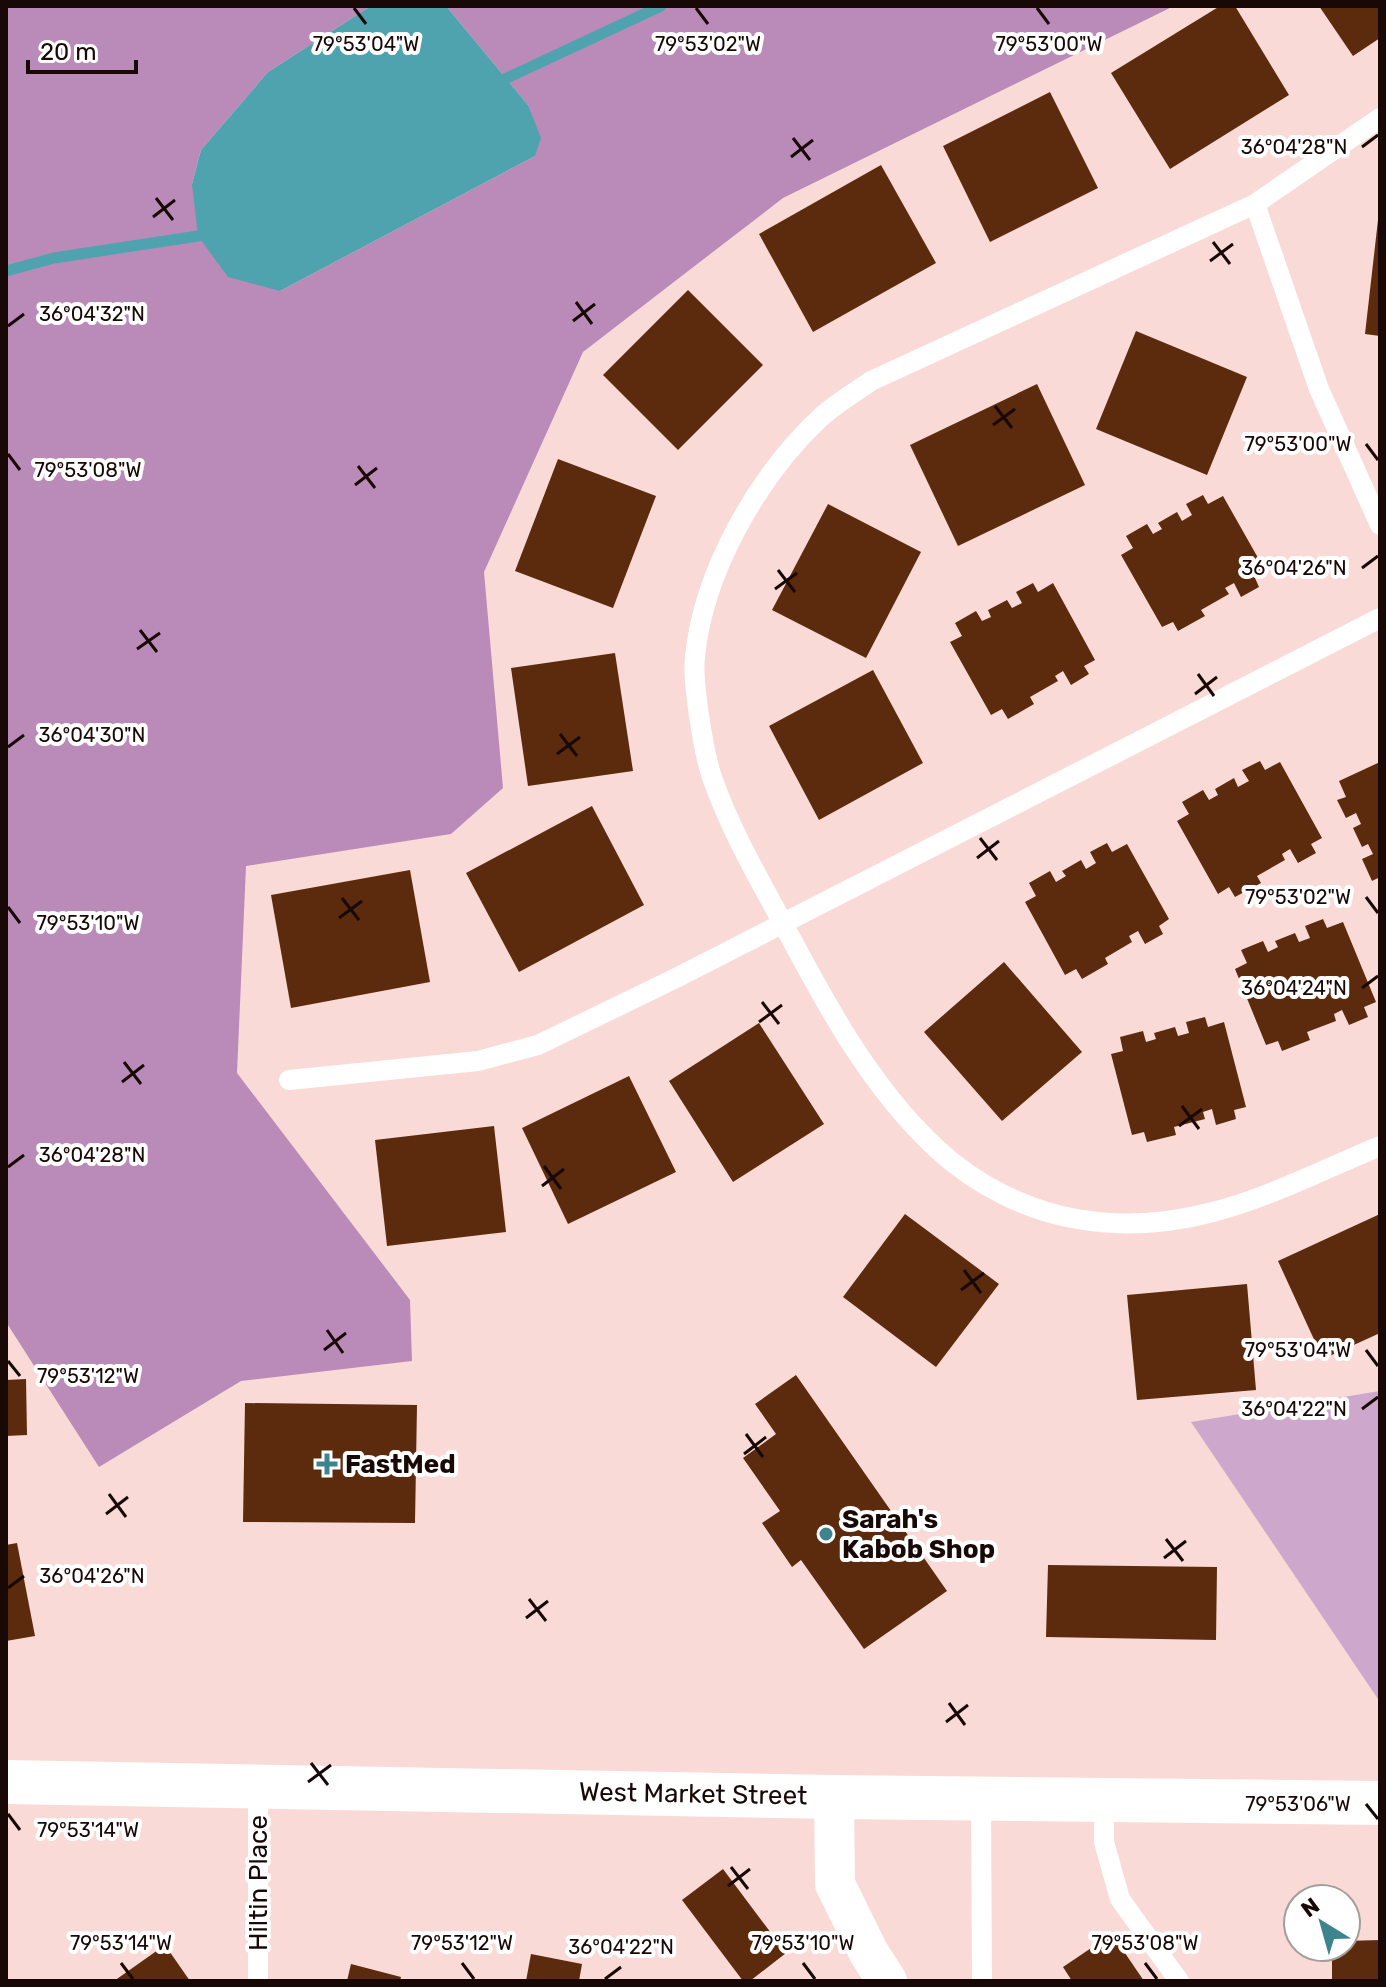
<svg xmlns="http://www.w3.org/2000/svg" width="1386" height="1987" viewBox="0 0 1386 1987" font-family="Rubik,sans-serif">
	<rect width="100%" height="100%" fill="#f9dad6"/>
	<path fill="#cea7cd" d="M1380,1391V1702L1191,1422Z"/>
	<path fill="#ba8bb9" d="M6,6H371L268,72L201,150L192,184L280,291L535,156L528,105L446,6H1174L783,198L583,352L484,572L503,788L451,834L246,866L237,1073L410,1300L412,1361L241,1381L99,1467L6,1322Z"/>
	<path fill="#4ea3af" d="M371,6H446L528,105L541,138L535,156L280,291L228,277L198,236L192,184L201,150L268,72Z"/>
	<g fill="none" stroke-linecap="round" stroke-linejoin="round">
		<g stroke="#4ea3af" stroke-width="11">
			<path d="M494,84L661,6"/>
			<path d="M6,271L54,258L198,236L209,230"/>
		</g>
	</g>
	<g fill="#5c2a0c">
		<path d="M1220,6H1235L1289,95L1170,169L1111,73Z"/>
		<path d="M1319,6H1380V38L1353,56Z"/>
		<path d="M1050,92L1098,188L990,242L943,146Z"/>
		<path d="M881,165L936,263L813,332L759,234Z"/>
		<path d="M1378,220H1380V336L1365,334Z"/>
		<path d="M688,290L763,365L678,450L603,375Z"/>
		<path d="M1136,331L1247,377L1207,475L1096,429Z"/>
		<path d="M1037,384L1085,485L958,546L910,445Z"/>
		<path d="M558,459L656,496L613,608L515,571Z"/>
		<path d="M1203,495L1208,504L1223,496L1266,572L1255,578L1259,587L1241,597L1234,583L1225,588L1229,594L1201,610L1205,616L1178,631L1173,622L1162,627L1121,555L1133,548L1126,536L1147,524L1153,534L1162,529L1158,523L1177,512L1182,521L1192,515L1186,504Z"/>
		<path d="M828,504L921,552L866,658L772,610Z"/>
		<path d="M1033,583L1038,592L1053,583L1095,660L1084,666L1089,674L1071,685L1063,671L1055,676L1058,681L1030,697L1034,704L1008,719L1002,709L991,715L950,642L962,636L955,623L976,611L982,621L991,617L988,610L1007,600L1012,608L1022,603L1016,592Z"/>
		<path d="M615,653L633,771L528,786L511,668Z"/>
		<path d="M873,670L923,763L819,820L769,726Z"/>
		<path d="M1260,761L1265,770L1280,762L1322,838L1311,844L1316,853L1298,863L1290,849L1282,854L1285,860L1257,876L1261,883L1235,897L1229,887L1218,894L1177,821L1189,814L1182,802L1203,790L1209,800L1218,795L1215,789L1234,778L1238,787L1249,781L1242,770Z"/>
		<path d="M1380,762V877L1372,881L1362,859L1373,854L1368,844L1362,847L1353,828L1361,824L1356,813L1346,818L1337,800L1346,797L1339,781Z"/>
		<path d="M592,806L644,905L519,972L466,873Z"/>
		<path d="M1107,843L1112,852L1127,844L1169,919L1159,926L1163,934L1145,944L1138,931L1129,936L1132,942L1105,958L1108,964L1082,979L1076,969L1065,975L1025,902L1036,896L1029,883L1050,871L1056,882L1066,876L1062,871L1081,860L1086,869L1096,863L1090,852Z"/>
		<path d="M410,870L430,982L291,1008L271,895Z"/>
		<path d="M1323,919L1327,928L1343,922L1376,1002L1364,1007L1368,1017L1349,1025L1342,1010L1334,1014L1336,1021L1307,1032L1310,1040L1282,1051L1278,1041L1266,1045L1235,969L1247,963L1241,950L1263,941L1268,952L1278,947L1275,941L1295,933L1299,942L1310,938L1305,926Z"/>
		<path d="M1004,962L1082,1052L1002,1121L924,1032Z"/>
		<path d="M1205,1017L1208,1027L1224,1022L1246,1107L1234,1110L1236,1119L1216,1125L1212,1109L1203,1112L1205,1119L1174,1127L1176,1135L1147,1142L1144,1132L1132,1135L1111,1054L1123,1051L1120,1037L1143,1031L1146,1042L1156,1039L1154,1033L1175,1027L1178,1036L1189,1033L1186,1022Z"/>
		<path d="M759,1023L824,1124L733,1182L669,1081Z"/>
		<path d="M629,1076L676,1172L568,1224L522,1128Z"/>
		<path d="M494,1126L506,1232L387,1246L375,1140Z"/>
		<path d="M905,1214L999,1284L936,1367L843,1297Z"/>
		<path d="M1380,1214V1333L1323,1359L1278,1261Z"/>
		<path d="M1247,1284L1256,1390L1137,1400L1127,1295Z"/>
		<path d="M796,1375L947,1591L864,1649L801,1560L792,1567L762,1523L780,1511L743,1458L776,1434L755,1404Z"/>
		<path d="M26,1379L27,1435L6,1436V1380Z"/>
		<path d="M245,1403L417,1405L415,1523L243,1522Z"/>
		<path d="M17,1543L35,1636L6,1641V1545Z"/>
		<path d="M1048,1565L1217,1567L1216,1640L1046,1637Z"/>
		<path d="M723,1869L786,1953L750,1981H743L682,1900Z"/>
		<path d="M1112,1934L1144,1981H1072L1063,1967Z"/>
		<path d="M1380,1940V1981H1332V1947H1346V1941Z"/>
		<path d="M165,1945L190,1981H114Z"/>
		<path d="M531,1954L582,1964L579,1981H526Z"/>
		<path d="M351,1964L401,1977L400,1981H347Z"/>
	</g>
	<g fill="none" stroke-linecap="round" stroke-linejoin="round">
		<g stroke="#fff" stroke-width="20">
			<path d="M1255,204L1380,118"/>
			<path d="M1380,525L1319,389L1255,204L871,381C854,393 835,404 820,418C758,476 703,572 695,657C692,682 704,756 713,780C730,828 755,872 779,916C823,999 868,1085 937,1149C976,1185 1025,1210 1077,1219C1192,1239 1278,1189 1380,1146"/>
			<path d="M289,1080L478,1061L538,1045L676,978L1380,618"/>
			<path d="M981,1799L982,1981"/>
			<path d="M1104,1800V1842L1120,1899L1179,1981"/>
			<path d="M258,1981V1786"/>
		</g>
		<path stroke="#fff" stroke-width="40" d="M834,1797L835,1884L869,1953L887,1981"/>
		<path stroke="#fff" stroke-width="44" d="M6,1782L834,1797L1380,1803"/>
	</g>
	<path fill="none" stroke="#180907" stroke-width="3" d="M354,8L366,24M696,8L708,24M1037,8L1049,24M793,138L810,160M1362,147L1378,135M791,157L813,140M156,198L173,220M153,217L175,200M1213,242L1230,264M1210,261L1233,244M576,302L592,324M573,321L595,304M8,326L24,314M995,406L1012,428M993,425L1015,409M1366,444L1378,460M8,454L20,470M358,466L375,488M355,485L377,468M1362,568L1378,556M778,570L795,592M775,589L797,573M140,630L157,652M137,649L160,633M1198,674L1214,696M1195,694L1217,677M560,734L577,756M8,747L24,735M557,754L580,737M980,838L997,860M977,858L999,841M1366,897L1378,913M342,898L359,920M8,907L20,923M339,918L362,901M1362,988L1378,976M762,1002L779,1024M759,1022L782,1005M124,1062L141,1084M122,1082L144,1065M1182,1106L1199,1129M1179,1126L1202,1109M544,1166L561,1189M8,1167L24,1155M542,1186L564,1169M964,1270L981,1293M961,1290L984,1273M327,1330L343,1353M324,1350L346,1333M1366,1350L1378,1366M8,1361L20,1376M1362,1409L1378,1397M746,1434L763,1457M744,1454L766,1437M109,1494L126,1517M106,1514L128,1497M1166,1539L1183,1561M1164,1558L1186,1541M8,1588L24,1576M529,1599L546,1621M526,1618L548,1601M949,1703L965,1725M946,1722L968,1705M311,1763L328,1785M308,1782L331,1765M1366,1804L1378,1819M8,1814L20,1830M731,1867L748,1889M728,1886L750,1869M121,1963L133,1979M462,1963L474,1979M803,1963L815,1979M1145,1963L1157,1979M605,1979L621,1967"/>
	<g fill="#3e848e" stroke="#fff" stroke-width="3">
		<path d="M323 1452h8v8h8v8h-8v8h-8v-8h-8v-8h8z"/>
		<circle cx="826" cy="1534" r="8"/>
	</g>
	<g text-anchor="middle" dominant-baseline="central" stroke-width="8" stroke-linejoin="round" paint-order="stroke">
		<g font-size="26" font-weight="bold" fill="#180907" stroke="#fff" text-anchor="start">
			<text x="345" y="1464">FastMed</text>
			<text x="842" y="1519">Sarah's<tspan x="842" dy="30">Kabob Shop</tspan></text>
		</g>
		<g font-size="26" fill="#180907" stroke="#fff">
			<text transform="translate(693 1794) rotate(1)">West Market Street</text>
			<text transform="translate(258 1883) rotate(-90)">Hiltin Place</text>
		</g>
	</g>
	<g font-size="20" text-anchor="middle" fill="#180907" stroke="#fff" stroke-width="8" stroke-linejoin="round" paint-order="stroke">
		<text x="366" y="51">79°53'04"W</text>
		<text x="708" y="51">79°53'02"W</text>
		<text x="1049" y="51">79°53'00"W</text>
		<text x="1294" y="154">36°04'28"N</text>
		<text x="92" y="321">36°04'32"N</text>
		<text x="1298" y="451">79°53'00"W</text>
		<text x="88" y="477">79°53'08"W</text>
		<text x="1294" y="575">36°04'26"N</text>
		<text x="92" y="742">36°04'30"N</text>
		<text x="1298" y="904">79°53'02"W</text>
		<text x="88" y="930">79°53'10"W</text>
		<text x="1294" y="995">36°04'24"N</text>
		<text x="92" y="1162">36°04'28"N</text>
		<text x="1298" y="1357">79°53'04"W</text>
		<text x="88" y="1383">79°53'12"W</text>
		<text x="1294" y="1416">36°04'22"N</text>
		<text x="92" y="1583">36°04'26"N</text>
		<text x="1298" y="1811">79°53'06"W</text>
		<text x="88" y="1837">79°53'14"W</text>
		<text x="121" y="1950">79°53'14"W</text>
		<text x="462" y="1950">79°53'12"W</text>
		<text x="803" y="1950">79°53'10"W</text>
		<text x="1145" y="1950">79°53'08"W</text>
		<text x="621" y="1954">36°04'22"N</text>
	</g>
	<rect width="1386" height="1987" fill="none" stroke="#180907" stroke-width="16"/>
	<g transform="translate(1322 1923) rotate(323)"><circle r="38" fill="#ffffff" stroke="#a39d9c" stroke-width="2"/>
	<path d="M0-6L14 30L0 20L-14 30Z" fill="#3e848e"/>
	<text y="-12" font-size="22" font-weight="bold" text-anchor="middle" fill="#180907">N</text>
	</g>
	<path d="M28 60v12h108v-12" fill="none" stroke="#180907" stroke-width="4"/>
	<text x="40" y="60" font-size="24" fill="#180907" stroke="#ffffff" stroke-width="6" paint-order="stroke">20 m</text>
</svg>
